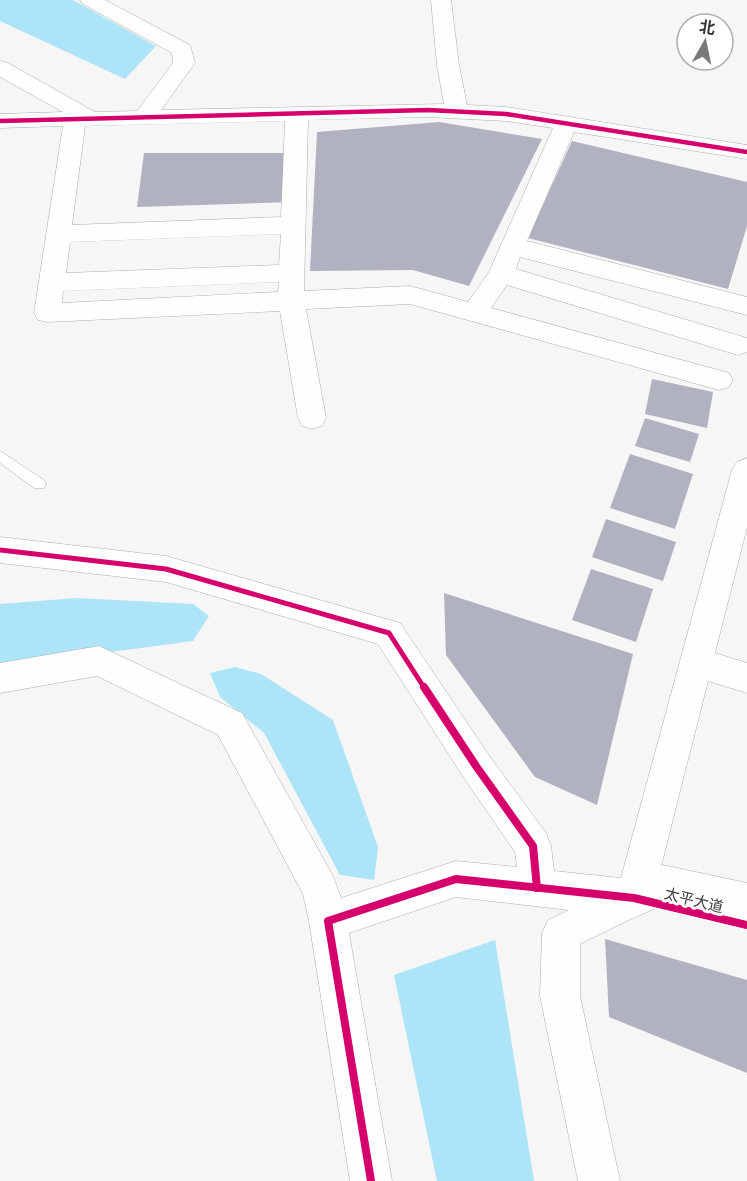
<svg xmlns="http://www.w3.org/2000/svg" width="747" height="1181" viewBox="0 0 747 1181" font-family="Montserrat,'Noto Sans SC',sans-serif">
	<rect width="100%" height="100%" fill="#f6f6f6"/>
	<g fill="#aee4f8">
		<path d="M0,0H73L156,46L125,79L0,21Z"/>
		<path d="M76,598L193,604L209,616L193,641L0,667V604Z"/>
		<path d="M235,667L261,674L333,720L378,847L374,880L340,875L264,733L220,697L210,673Z"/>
		<path d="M495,940L534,1181H437L394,975Z"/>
	</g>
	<g fill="#b1b2c0">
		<path d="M439,122L542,139L469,286L413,270L310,271L317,132Z"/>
		<path d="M572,141L747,182V226L728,289L528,238Z"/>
		<path d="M144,153H290L291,202L137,207Z"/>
		<path d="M652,379L713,392L707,428L645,414Z"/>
		<path d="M645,418L699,434L690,462L635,446Z"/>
		<path d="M630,454L693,474L675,529L610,508Z"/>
		<path d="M606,519L676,542L663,581L592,557Z"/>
		<path d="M591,569L653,589L636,642L572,620Z"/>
		<path d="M444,593L633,654L597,805L535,777L446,655Z"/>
		<path d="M605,939L747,980V1073L609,1017Z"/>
	</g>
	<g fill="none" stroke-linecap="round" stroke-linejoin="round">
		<g stroke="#ababab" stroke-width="1">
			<path id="service" d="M0,451L44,480L46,484L44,488H34L0,463Z"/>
		</g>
		<g stroke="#ababab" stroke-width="1">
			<g id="minor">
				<path d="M80,0H105L190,45L195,63L161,110L444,104L437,65L431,0H451L459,65L467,105L506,107L747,145V159L574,132L527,241L747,297V315L520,257L516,269L747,338V352L738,355L507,285L491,308L729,373L733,380L729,387L719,390L410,304L306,309L326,418L322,426L312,429L302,426L298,418L280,311L47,322L38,320L34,313L63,126L0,128V114L63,112L0,77V61L8,63L95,112L137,111L173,63L172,53L83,4ZM428,117L506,121L553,128L489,272L468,302L410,286L304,291L308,120ZM285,121L281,217L72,225L85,126ZM281,234L279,265L66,273L70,242ZM279,282L278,292L62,303L63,291Z"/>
				<path d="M747,458V527L715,653L747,663V693L708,681L653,898L647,911L580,944V996L620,1181H578L540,996L542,933L548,920L569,910L456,897L349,933L392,1181H350L309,921L303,894L218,735L97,676L0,693V663L99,646L242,713L333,876L341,898L456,861L517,867L515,852L464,778L378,644L166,582L0,563V537L166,556L400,623L488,754L546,833L551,846L554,871L621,878L732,470L737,462Z"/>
			</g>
		</g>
		<g stroke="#ababab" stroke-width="1">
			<path id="tertiary" d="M663,865L747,883V923L664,904L634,918L620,912L614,898L620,884Z"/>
		</g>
		<use href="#service" fill="#fefefe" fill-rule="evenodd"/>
		<use href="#minor" fill="#fefefe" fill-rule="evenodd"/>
		<use href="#tertiary" fill="#fefefe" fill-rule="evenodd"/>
		<g stroke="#fff" stroke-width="8">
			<path id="cycleway-far2" d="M0,121L428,110L506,114L747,152"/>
		</g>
		<g stroke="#fff" stroke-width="9">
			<path id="cycleway-far1" d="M0,550L166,569L389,633L425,689"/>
		</g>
		<g stroke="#fff" stroke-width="11">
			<g id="cycleway">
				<path d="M424,687L476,766L533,846L537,888"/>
				<path d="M371,1181L328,921L456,879L634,898L747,925"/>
			</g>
		</g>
		<use href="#cycleway-far2" stroke="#d6006c" stroke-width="4.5"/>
		<use href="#cycleway-far1" stroke="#d6006c" stroke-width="5"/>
		<use href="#cycleway" stroke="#d6006c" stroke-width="8"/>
	</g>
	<g text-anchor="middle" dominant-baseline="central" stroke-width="6" stroke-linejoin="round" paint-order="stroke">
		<g font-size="15" fill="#363737" stroke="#fff">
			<text transform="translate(694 900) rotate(14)">太平大道</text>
		</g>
	</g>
	<g transform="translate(705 42) rotate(9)"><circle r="28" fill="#ffffff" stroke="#afafaf" stroke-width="1.5"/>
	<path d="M0-4.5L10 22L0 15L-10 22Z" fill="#797a7a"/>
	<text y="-9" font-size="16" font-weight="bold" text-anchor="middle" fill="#363737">北</text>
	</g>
</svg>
